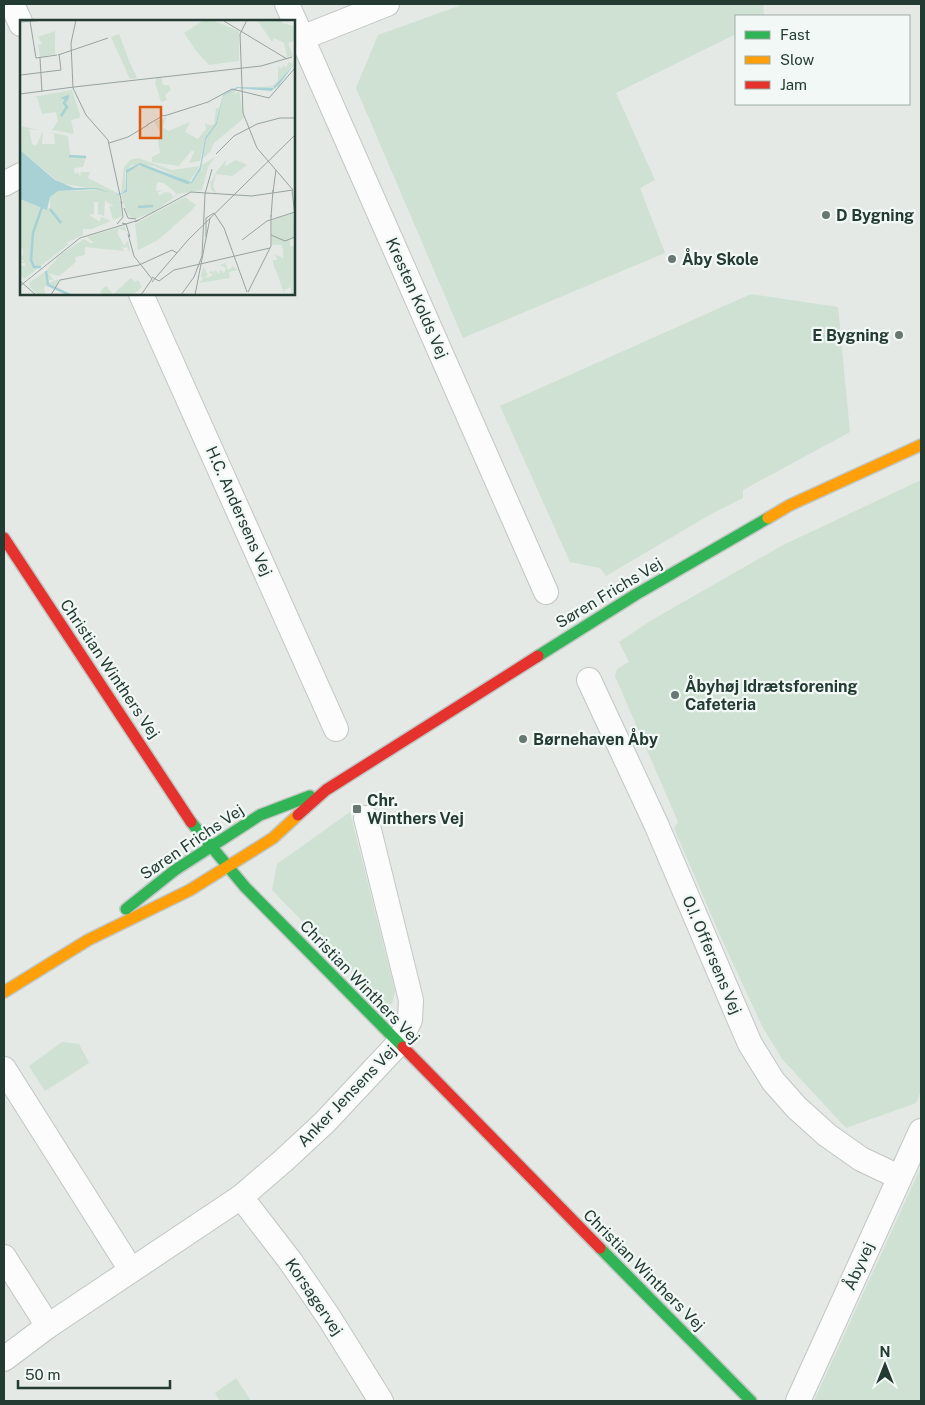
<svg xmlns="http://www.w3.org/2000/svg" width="925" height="1405" viewBox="0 0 925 1405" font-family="'Public Sans',sans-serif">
	<rect width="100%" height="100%" fill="#e4e9e6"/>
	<g fill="#cee1d2">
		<path d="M464,4H763L764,16H736V34L616,93L655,180L640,188L665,253L463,338L356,88L378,35Z"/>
		<path d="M751,294L838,307L850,432L743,490V498L713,513L606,576L600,568L570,562L500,406Z"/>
		<path d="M921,480V1091L916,1103L846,1128L782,1059L762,1026L719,933L674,828L678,822L615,676L617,669L629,662L619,642L650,621L781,546Z"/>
		<path d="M350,812L395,991L392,1004H383L272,890L277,864Z"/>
		<path d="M62,1042L79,1044L89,1063L45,1091L29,1066Z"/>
		<path d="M921,1167V1401H814Z"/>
		<path d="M236,1378L251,1401H220L215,1393Z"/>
	</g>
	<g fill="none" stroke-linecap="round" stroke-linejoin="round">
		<g stroke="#c1c6c3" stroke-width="26">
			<g id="street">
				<path d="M12,4L21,24"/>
				<path d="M287,4L546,592"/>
				<path d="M294,41L387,4"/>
				<path d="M4,184L21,175"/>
				<path d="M141,294L336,729"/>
				<path d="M589,680L656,824L750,1044L773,1081L797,1108L827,1135L861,1159L899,1177"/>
				<path d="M4,1069L131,1270"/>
				<path d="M241,1197L291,1262L330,1319L381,1401"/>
				<path d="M4,1257L48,1326"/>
				<path d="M4,1359L48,1326L241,1197L283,1161L325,1122L398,1044L410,1020L411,1000L366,818"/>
				<path d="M798,1401L921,1131"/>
			</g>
		</g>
		<g stroke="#c0c6c3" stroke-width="14">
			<g id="fast">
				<path d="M538,656L635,595L768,518"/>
				<path d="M191,822L245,887L403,1047"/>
				<path d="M126,909L175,870L260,815L310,796"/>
				<path d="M600,1248L751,1401"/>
			</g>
		</g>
		<g stroke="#c0c6c3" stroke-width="14">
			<g id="slow">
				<path d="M768,518L790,505L921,445"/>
				<path d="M4,992L88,940L190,890L273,838L298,815"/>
			</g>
		</g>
		<g stroke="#c0c6c3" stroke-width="14">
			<g id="jam">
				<path d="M4,538L191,822"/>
				<path d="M298,815L326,790L538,656"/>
				<path d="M403,1047L600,1248"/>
			</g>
		</g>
		<use href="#street" stroke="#fbfcfb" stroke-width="24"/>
		<use href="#fast" stroke="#30b455" stroke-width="11"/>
		<use href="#slow" stroke="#ff9f0a" stroke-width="11"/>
		<use href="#jam" stroke="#e5322d" stroke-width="11"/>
	</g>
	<g fill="#677872" stroke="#f2f8f5" stroke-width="2">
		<circle cx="826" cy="215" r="5"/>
		<circle cx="672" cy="259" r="5"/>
		<circle cx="899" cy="335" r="5"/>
		<circle cx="675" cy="695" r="5"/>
		<circle cx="523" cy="739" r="5"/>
		<rect x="352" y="804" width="10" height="10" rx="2.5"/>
	</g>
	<g text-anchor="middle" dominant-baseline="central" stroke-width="4.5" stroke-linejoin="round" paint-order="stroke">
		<g font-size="16" font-weight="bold" fill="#233b33" stroke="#f2f8f5" text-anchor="start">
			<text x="836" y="215">D Bygning</text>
			<text x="682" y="259">Åby Skole</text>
			<text x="889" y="335" text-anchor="end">E Bygning</text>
			<text x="685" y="686">Åbyhøj Idrætsforening<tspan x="685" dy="18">Cafeteria</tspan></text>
			<text x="533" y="739">Børnehaven Åby</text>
			<text x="367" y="800">Chr.<tspan x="367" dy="18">Winthers Vej</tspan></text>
		</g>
		<g font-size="16" fill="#233b33" stroke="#f2f8f5">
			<text transform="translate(417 298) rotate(66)">Kresten Kolds Vej</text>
			<text transform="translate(239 511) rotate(66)">H.C. Andersens Vej</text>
			<text transform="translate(609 593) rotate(-31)">Søren Frichs Vej</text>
			<text transform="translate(110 669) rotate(56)">Christian Winthers Vej</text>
			<text transform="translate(192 842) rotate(-34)">Søren Frichs Vej</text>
			<text transform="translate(712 955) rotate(67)">O.I. Offersens Vej</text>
			<text transform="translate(360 982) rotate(46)">Christian Winthers Vej</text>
			<text transform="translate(347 1096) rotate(-46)">Anker Jensens Vej</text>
			<text transform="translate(859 1266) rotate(-66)">Åbyvej</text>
			<text transform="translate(644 1270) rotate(45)">Christian Winthers Vej</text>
			<text transform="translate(314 1297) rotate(56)">Korsagervej</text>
		</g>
	</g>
	<g transform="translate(20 20)">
		<rect width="275" height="275" fill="#e4e9e6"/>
		<path d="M184,0H192L219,11V41L189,45L176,31L164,13ZM237,0H263L262,3L274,6L275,3V21L268,23L273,36L267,37L264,23L254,18L252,22ZM35,11V34L20,37L18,25L22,24L18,17ZM99,14L108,38L117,58L110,59L91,17ZM269,42L273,44L255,67L244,69L222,68L252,66L258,61V46L261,49L264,45L266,48ZM137,57H141L143,65H149L151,70L145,75L147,80L141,82L135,63ZM214,69L217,70L213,75L219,71L224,98L194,123L190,132L181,140L186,118L197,104L203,76ZM52,70L60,95L59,98L51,100L54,114L32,110L38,101L36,92L22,94L17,77H13ZM203,75L196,103L185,118L180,141L169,143L174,132L172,130L159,146L132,142V137L140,133L138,120L141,112L134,102L146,97L143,107L148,111L170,102L165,112L178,119L186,109L185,103L191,106L185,86L191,105L194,104L196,88H199ZM0,106L19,110L9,109L12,124L16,126L23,111L22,124H35L34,114L29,112L48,116L50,136L66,137L63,147L54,148L55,154L58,152L60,157L61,152H70L68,158L99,174L40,163L0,130ZM195,137L188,147L182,170L158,174L133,193L114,199L107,194L101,175L107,172L106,155L113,146H128L170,164L181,149L182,152V145ZM137,162L144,163L157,174L153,177L151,173L145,172L139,176L138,172L145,170L136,171ZM118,138L152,150L180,146L169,162L134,146L112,145L105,152L106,169L101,173L104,147L110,140ZM206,140L205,146L216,140L227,145L212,156L196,154L193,166L197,174L191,170L190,159L191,163L196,152ZM79,170L99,175L102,196L93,200L89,186H94L85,181L84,196L78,194V182H74V194L69,195L80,202L81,197L91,201L72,209H63V215L46,223L49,224L4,259L2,256L0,259V246H5V243H0L4,240L0,239L3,235V228L0,230V179L25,189L30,188V177L38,171ZM165,177L176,185L170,192L138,220L118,230L115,204ZM273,193L275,217L270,220V226H275V275H267L271,273V267L264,270L265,275L253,243L252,232L253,240H257L255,234L263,238V229L261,225H252V200ZM105,206L106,211L99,209L97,213L104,225L108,221L110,231H106L109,230L105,224L106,228L102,227L104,231L65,227V235L55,237L56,242L39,256L28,253L34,260H29L26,253L28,263L39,259L36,268L28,264L24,267L25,275H18L10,267L9,263L26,251L41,234L64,219L70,223H74L67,217ZM205,243L208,250L213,246L218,250L209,252L210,258L179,263L183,259L181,256L183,249L184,247L188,255L184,258L189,257L193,255L189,252L193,251L194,255L195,250L199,254L200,250L204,253L206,248L200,245ZM111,258L115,262L118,260L122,267L113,275H82L80,271L86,266L93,274Z" fill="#cee1d2" fill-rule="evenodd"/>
		<path d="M275,43L259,65L251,71L218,68L203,76L197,104L186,119L181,149L172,163L167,164L119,145L107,153V172L99,175L76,169L38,171L30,177L27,190L0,179V130L35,160L54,168H77L95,174L102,173L106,169V150L120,143L171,162L180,147L185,118L196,103L203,75L217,67L253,68Z" fill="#a7d1d4"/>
		<path fill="none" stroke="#a7d1d4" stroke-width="2.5" d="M41,96L47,87L44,83L47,79L44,78L49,76M49,136L66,137M118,187L133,186M30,189L41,203M21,247H14L11,240L13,213L22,187M26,251L28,265L50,275"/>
		<path fill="none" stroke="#97a39e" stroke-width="1" d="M56,0L51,23L53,68L66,95L88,120L102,184M227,0L220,14L223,93L237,128L273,170M10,1L16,38L37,35M204,1L267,39M0,2L27,0M38,35L88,18M20,38L22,72M1,55L41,50L39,34M54,67L241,46L272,37M0,74L54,67M144,96L188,82L212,69L249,78L275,48M127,105L144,95M89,123L108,117L128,105M196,134L214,116L237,104L260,98H275M272,170L275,196M253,172L256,150M104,188L108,198L116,199M194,193L204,208L227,272M251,197L253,170M115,202L171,172L232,176L273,170M102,203L106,204L110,217M97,204L103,197L101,181M108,214L114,236L132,259L121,275M251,215L265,221L275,217M186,217V198L194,193M222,220L247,201L275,192M132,257L139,261L154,250L250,228M0,261L16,275M132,262L168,220L275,115M0,266L60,218L119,200M228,272L251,226V195M31,275L40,260L119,245L152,230L157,233M161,275L174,257L182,236L185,174L192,149M175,275L190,198"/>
		<path fill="#de580e" fill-opacity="0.15" stroke="#de580e" stroke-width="2.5" d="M120,87H141V118H120Z"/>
		<rect width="275" height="275" fill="none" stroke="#233b33" stroke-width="2.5"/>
	</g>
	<rect width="925" height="1405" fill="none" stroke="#233b33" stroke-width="10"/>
	<rect x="735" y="15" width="175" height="90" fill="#f2f8f5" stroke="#9faca7"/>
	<rect x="745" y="31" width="25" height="8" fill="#30b455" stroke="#9faca7"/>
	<text x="780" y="40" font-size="15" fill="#233b33">Fast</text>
	<rect x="745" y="56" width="25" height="8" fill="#ff9f0a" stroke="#9faca7"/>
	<text x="780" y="65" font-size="15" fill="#233b33">Slow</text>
	<rect x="745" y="81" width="25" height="8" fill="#e5322d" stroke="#9faca7"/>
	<text x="780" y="90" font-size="15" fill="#233b33">Jam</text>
	<g transform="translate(885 1365)" stroke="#f2f8f5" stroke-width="4" paint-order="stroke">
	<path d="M0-4L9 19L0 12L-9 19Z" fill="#233b33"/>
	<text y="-8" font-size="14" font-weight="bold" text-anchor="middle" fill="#233b33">N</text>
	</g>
	<path d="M18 1380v8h152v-8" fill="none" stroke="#233b33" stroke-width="2.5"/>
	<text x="25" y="1380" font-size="15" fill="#233b33" stroke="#f2f8f5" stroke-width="4" paint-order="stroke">50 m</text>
</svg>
